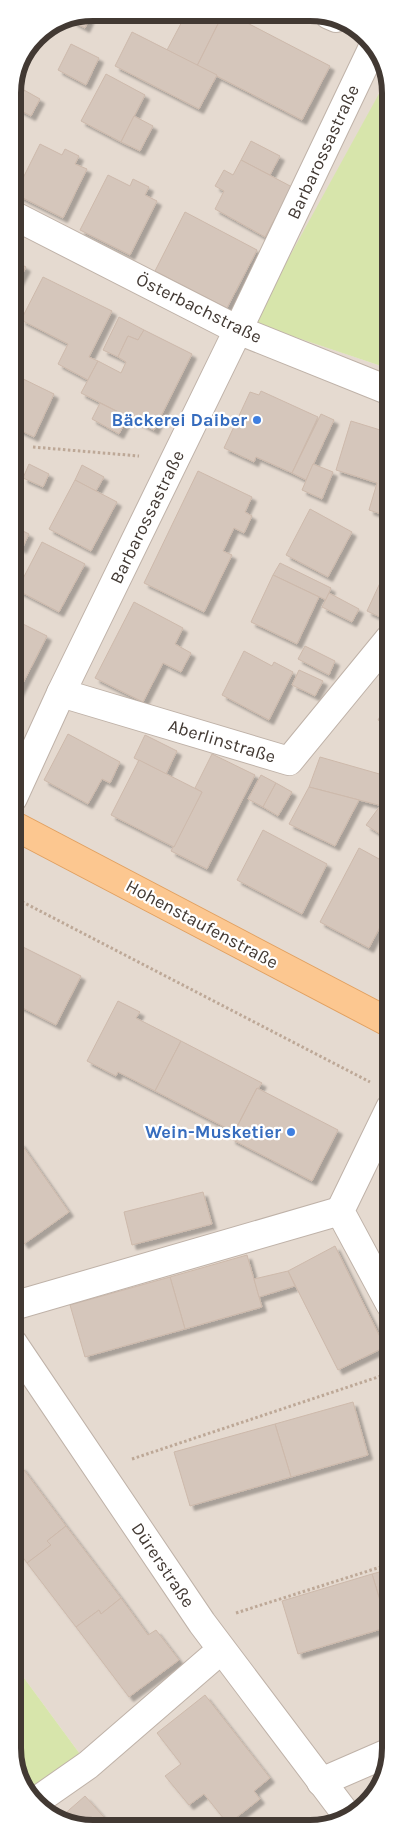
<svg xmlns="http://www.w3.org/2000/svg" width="403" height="1841" viewBox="0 0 403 1841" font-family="Karla,sans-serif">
	<defs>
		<filter id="shadow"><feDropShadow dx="4.5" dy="4.5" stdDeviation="1" flood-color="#0004"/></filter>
	</defs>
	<rect width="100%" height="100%" fill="#f1e9e2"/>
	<path fill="#e5dad0" d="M93,13L330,15L370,40L390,83V94L381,91L254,323L390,369V1753L370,1801L320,1828L77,1827L35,1802L88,1765L13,1663V88L36,36Z"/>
	<g fill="#d7e5ab">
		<path d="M381,90L390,94V369L253,323Z"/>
		<path d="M13,1663L88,1765L33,1801L13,1758Z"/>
	</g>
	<g fill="#d5c6bb" stroke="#cdb9ab" filter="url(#shadow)">
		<path d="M92,13L85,28L72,21Z"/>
		<path d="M186,14H223L197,66L167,50Z"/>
		<path d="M223,14H230L330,66L302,120L197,66Z"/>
		<path d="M132,32L217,75L199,109L115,66Z"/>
		<path d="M71,44L99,58L86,85L58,70Z"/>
		<path d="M106,74L145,95L121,142L81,121Z"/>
		<path d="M24,90L40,99L31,116L14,107Z"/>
		<path d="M134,116L153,126L140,151L121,142Z"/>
		<path d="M251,141L280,156L270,175L241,160Z"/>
		<path d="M40,144L62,155L65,149L79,156L75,164L87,169L63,218L15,194Z"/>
		<path d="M241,160L292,187L265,237L215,209L224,191L215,186L224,170L233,175Z"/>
		<path d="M108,175L130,186L133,179L149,187L145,195L157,201L130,255L80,230Z"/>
		<path d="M185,212L257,250L227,308L155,271Z"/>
		<path d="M13,260L26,267L13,292Z"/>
		<path d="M43,277L112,311L89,357L98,361L88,380L58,364L68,344L21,320Z"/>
		<path d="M119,317L144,330L138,340L128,336L118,357L103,350Z"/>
		<path d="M144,330L192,354L154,430L81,393L98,361L121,373L126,362L118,357L128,336L138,340Z"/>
		<path d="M13,374L54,394L34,437L13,427Z"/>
		<path d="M261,391L318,417L292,473L256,457L254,462L224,448L250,392L259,395Z"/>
		<path d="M100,403L128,417L119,434L92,419Z"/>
		<path d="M321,414L334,420L306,480L292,473Z"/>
		<path d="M351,421L390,433V517L369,510L377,483L336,470Z"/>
		<path d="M29,464L49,474L43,487L23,478Z"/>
		<path d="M313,464L333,472L322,499L302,490Z"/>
		<path d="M82,465L104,477L96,491L75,480Z"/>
		<path d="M198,471L252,497L245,512L252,516L244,533L234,528L223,551L232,555L204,612L144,583Z"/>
		<path d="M75,480L117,502L91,551L49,529Z"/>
		<path d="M310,509L352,532L328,577L286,555Z"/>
		<path d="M13,526L29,534L22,549L13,544Z"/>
		<path d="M42,542L85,564L59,612L17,590Z"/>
		<path d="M280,563L331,588L326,600L273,575Z"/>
		<path d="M273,575L319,597L297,644L251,622Z"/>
		<path d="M380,583L390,588V606L384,619L367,611Z"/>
		<path d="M329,593L359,609L352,622L322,607Z"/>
		<path d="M134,602L183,628L175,644L191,653L181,672L163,663L143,702L95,678Z"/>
		<path d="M13,619L47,636L13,703Z"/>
		<path d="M305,646L335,661L329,675L298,659Z"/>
		<path d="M244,651L272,666L274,662L293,672L269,720L222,695Z"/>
		<path d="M299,670L323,681L315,696L292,685Z"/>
		<path d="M390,698V726L378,720Z"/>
		<path d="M68,734L120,762L110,783L102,779L88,804L44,780Z"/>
		<path d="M145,735L177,751L166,774L134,758Z"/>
		<path d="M212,754L255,775L207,869L171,851L202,792L195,788Z"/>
		<path d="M320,757L390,777V808L309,787Z"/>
		<path d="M139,760L202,792L174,847L111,815Z"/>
		<path d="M261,775L276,783L263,807L248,799Z"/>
		<path d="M276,783L292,792L278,816L263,807Z"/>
		<path d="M309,787L359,800L335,846L289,824Z"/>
		<path d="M380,806L390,808V826L383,836L366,825Z"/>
		<path d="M263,830L327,864L302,914L237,880Z"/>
		<path d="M359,848L390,865V908L369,948L320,922Z"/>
		<path d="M13,942L81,976L56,1025L13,1003Z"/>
		<path d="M118,1001L140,1012L136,1018L181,1041L155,1091L118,1072L116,1076L87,1061Z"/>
		<path d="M181,1041L262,1083L258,1089L257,1088L234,1132L155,1091Z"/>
		<path d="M257,1088L338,1130L312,1181L231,1139Z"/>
		<path d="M20,1142L69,1212L24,1244L13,1228V1148Z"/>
		<path d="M203,1192L212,1224L132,1245L124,1212Z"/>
		<path d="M335,1246L385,1347L338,1370L288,1271Z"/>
		<path d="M247,1255L262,1307L185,1329L170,1277Z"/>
		<path d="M288,1271L295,1286L259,1297L254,1279Z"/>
		<path d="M170,1277L185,1329L85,1357L70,1305Z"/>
		<path d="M353,1402L368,1455L291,1477L275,1424Z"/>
		<path d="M275,1424L291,1477L190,1506L174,1452Z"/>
		<path d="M390,1438V1462L380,1443Z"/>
		<path d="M21,1466L66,1526L47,1541L51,1545L27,1563L13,1544V1472Z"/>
		<path d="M66,1526L121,1598L101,1614L99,1610L76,1627L27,1563L51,1545L47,1541Z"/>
		<path d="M390,1569V1627H388L372,1574Z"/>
		<path d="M372,1574L388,1627L298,1654L282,1601Z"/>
		<path d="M121,1598L148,1635L156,1630L179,1660L129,1697L76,1627L99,1610L101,1614Z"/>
		<path d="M205,1695L270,1778L254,1791L260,1799L228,1824L204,1794L189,1805L165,1776L181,1764L157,1733Z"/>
		<path d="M85,1796L112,1826L111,1827H77L61,1817Z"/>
	</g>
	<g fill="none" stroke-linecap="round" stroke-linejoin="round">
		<g stroke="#bfb2a8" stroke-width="30">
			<g id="minor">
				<path d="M329,15L336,18"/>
				<path d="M13,215L238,330L390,391"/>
				<path d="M61,693L289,761L389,639L390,640"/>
				<path d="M13,798L61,693L238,330L373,47"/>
				<path d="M390,1108L340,1211L390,1304"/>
				<path d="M13,1306L340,1211"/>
				<path d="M13,1343L202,1623L346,1814"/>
				<path d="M321,1782L390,1752"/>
				<path d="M35,1802L88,1765L221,1650"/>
			</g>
		</g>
		<g stroke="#e1a060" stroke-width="30">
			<path id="major" d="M13,825L390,1023"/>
		</g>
		<g stroke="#bda897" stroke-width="3" stroke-dasharray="2.5 2.5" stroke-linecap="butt">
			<path d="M33,447L139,456"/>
			<path d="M13,897L370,1082"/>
			<path d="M132,1459L390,1373"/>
			<path d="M236,1613L390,1564"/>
		</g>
		<use href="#minor" stroke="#fff" stroke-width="28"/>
		<use href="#major" stroke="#fcc790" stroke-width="28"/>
	</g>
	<g fill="#3f7fe0" stroke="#fff" stroke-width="2">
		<circle cx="257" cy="420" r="5"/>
		<circle cx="291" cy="1132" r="5"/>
	</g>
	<g text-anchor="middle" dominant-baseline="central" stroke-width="4.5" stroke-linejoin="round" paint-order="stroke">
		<g font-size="18" fill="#423933" stroke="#fff">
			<text transform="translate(323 152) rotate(-65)">Barbarossastraße</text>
			<text transform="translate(199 308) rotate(26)">Österbachstraße</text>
			<text transform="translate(147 517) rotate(-64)">Barbarossastraße</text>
			<text transform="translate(222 741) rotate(17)">Aberlinstraße</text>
			<text transform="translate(202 924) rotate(28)">Hohenstaufenstraße</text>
			<text transform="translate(163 1565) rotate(56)">Dürerstraße</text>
		</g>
		<g font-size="18" font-weight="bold" fill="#366cbe" stroke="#fff" text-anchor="end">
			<text x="247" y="420">Bäckerei Daiber</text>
			<text x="281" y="1132">Wein-Musketier</text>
		</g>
	</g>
	<path d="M0 0H403V1841H0ZM93 21H310A72 72 0 0 1 382 93V1748A72 72 0 0 1 310 1820H93A72 72 0 0 1 21 1748V93A72 72 0 0 1 93 21Z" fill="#fff" fill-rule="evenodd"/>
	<path fill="none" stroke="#423933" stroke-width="6" d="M93 21H310A72 72 0 0 1 382 93V1748A72 72 0 0 1 310 1820H93A72 72 0 0 1 21 1748V93A72 72 0 0 1 93 21Z"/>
</svg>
